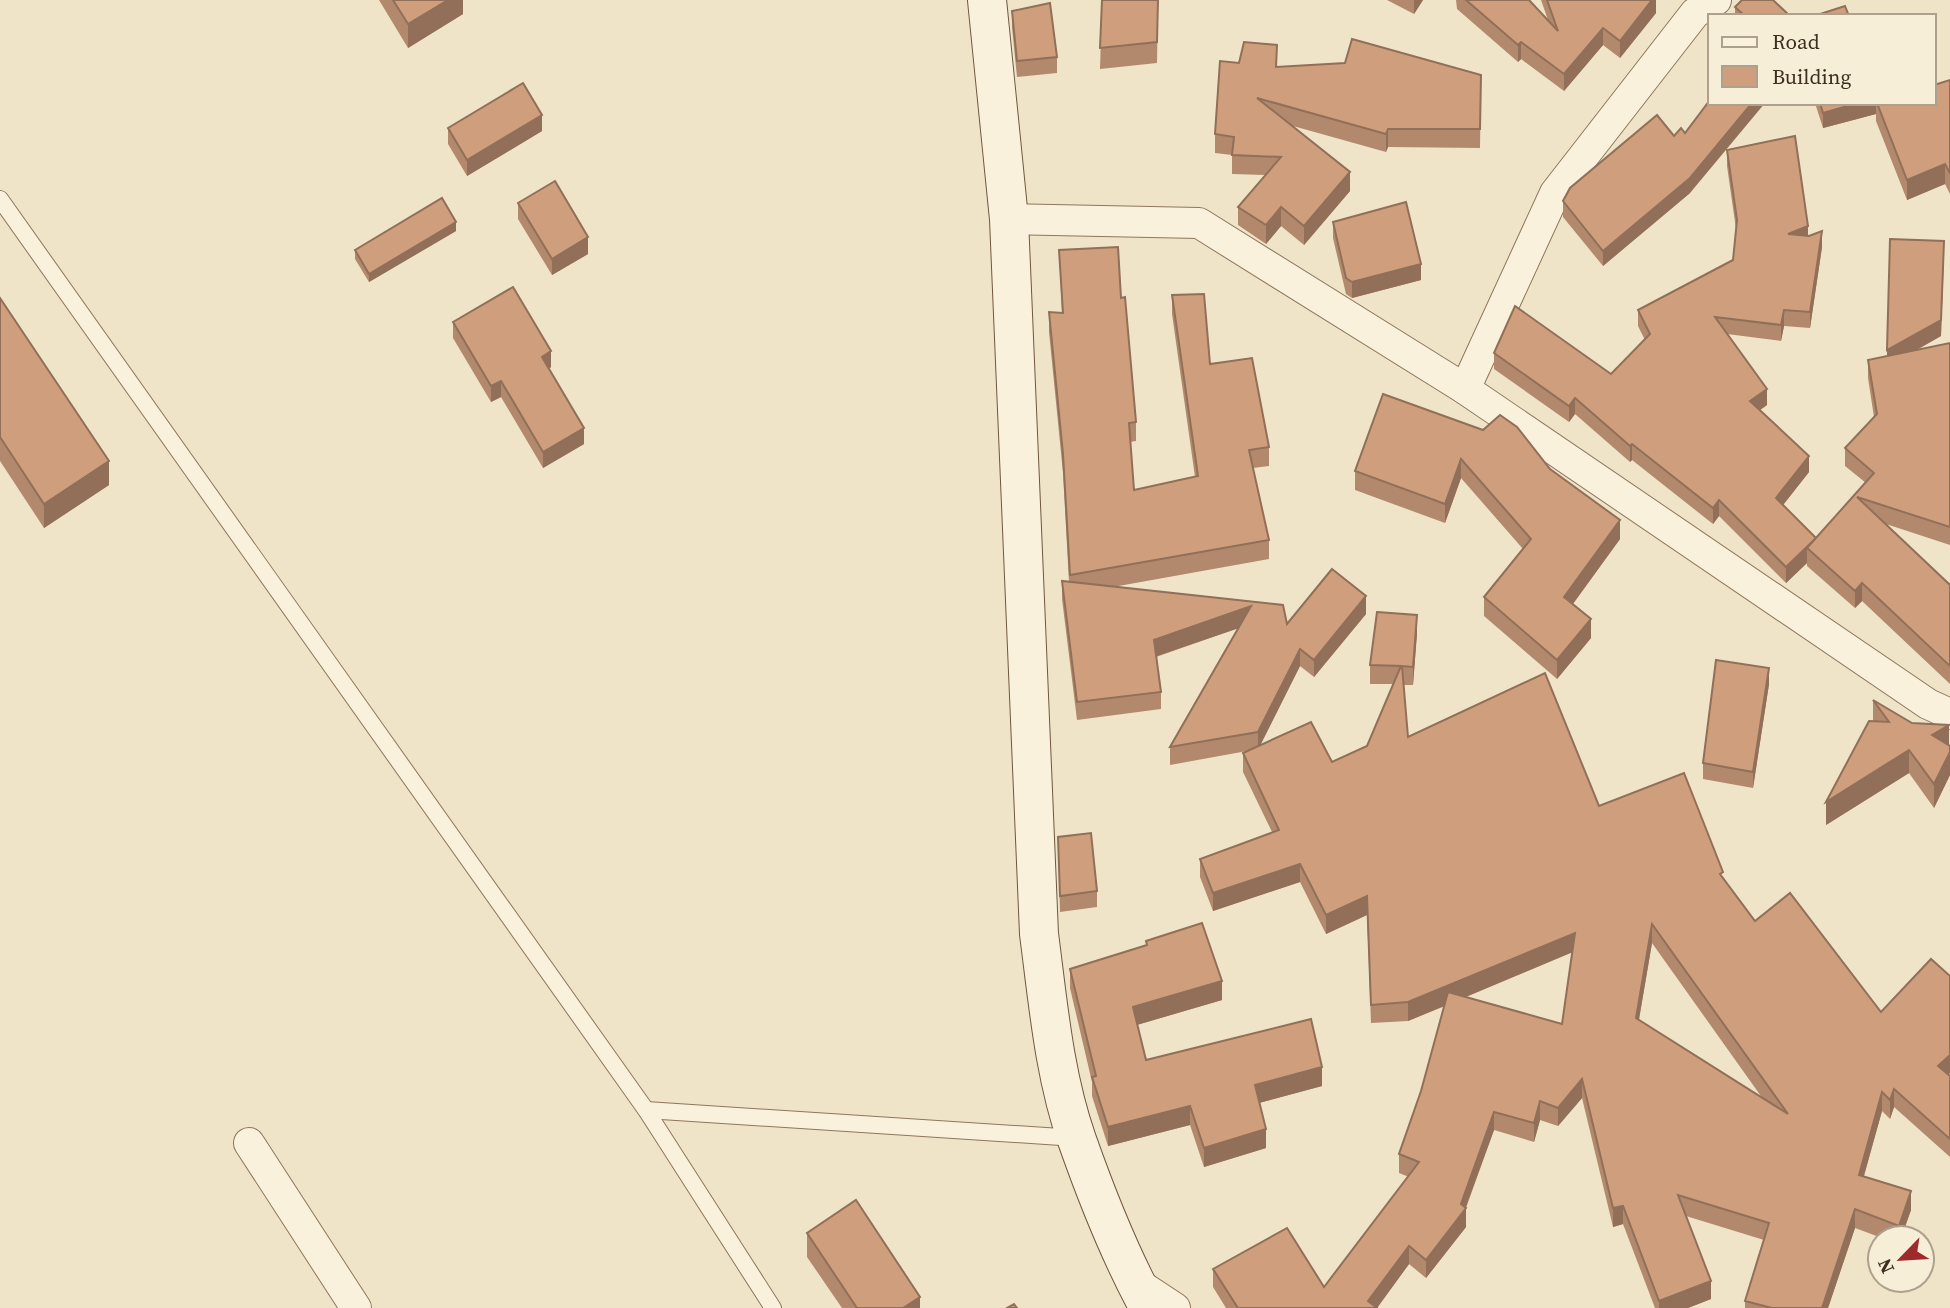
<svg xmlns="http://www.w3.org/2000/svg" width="1950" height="1308" viewBox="0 0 1950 1308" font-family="'Source Serif 4',serif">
	<rect width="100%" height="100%" fill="#f0e4c8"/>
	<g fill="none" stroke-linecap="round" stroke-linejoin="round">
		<g stroke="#8d765c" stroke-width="18">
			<g id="lane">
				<path d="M0,199L646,1110L773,1308"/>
				<path d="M646,1110L1076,1138"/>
			</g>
		</g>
		<g stroke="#8d765c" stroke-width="32">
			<g id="street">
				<path d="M1009,219L1199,223L1465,389L1928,704L1950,714"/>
				<path d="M1465,389L1555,193L1695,13L1716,0"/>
				<path d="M249,1143L356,1308"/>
				<path d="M1134,1281L1175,1308"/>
			</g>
		</g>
		<g stroke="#6f573f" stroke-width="40">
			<path id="secondary" d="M987,0L1009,219L1039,934C1048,1002 1054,1075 1077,1140C1097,1197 1120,1255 1149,1308"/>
		</g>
		<use href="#lane" stroke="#faf1dc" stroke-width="16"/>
		<use href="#street" stroke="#faf1dc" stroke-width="30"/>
		<use href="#secondary" stroke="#faf1dc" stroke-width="38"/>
	</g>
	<g fill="#b2896c" fill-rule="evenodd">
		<path d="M379,0H463V14L408,48Z"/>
		<path d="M1102,0H1158L1157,63L1100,69Z"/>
		<path d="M1387,0H1423L1414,14Z"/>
		<path d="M1456,0H1529L1548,20L1541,0H1656V13L1620,58L1603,45L1564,91L1521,59L1518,62L1457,9Z"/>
		<path d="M1735,7L1790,16H1735Z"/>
		<path d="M1012,11L1057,57V73L1017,77L1012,27Z"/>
		<path d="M1277,67L1481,75L1480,148L1388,147L1386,152L1293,126L1350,191L1304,245L1281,226L1266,244L1238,225V207L1265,175L1232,174V155L1215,153V134Z"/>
		<path d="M1950,80V194L1945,184L1907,200L1876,121V114L1823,128L1815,103H1934Z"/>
		<path d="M448,128L542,131L467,176L448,144Z"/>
		<path d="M1727,150L1808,236L1822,247L1810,328L1784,326L1781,341L1727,334L1767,405L1760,410L1809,472L1783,505L1816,538L1866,483L1845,466V448L1874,417L1868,378V360L1887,356L1944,258L1941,336L1917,350L1950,343V545L1886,524L1950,585V684L1862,601L1855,608L1807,566V563L1786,583L1719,516L1713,524L1632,460L1630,462L1575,414L1569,422L1494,369V353L1611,374L1645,340L1638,326V310L1733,260L1736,229L1727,166Z"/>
		<path d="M1690,193L1603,266L1563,217V201Z"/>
		<path d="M518,203L588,254L552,275L518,219Z"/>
		<path d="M1333,222L1421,280L1352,298L1346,294L1333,238Z"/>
		<path d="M456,231L369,282L355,259V250Z"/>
		<path d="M1059,250L1121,298L1136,422V441L1130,442L1134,490L1195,477L1172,314V295L1210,364L1269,447V466L1253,468L1269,540V559L1113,587L1287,624L1366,614L1314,677L1300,666L1260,745L1332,762L1367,746L1393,684H1370V665L1417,633L1413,685H1404L1408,737L1599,806L1723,878L1755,921L1881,1012L1950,976V1073L1948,1075L1950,1076V1157L1894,1107L1890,1119L1882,1111L1864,1176L1911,1210L1901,1238H1882L1855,1228L1828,1308H1745V1301L1764,1240L1686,1216L1711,1299L1688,1308H1655L1623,1224L1613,1227L1582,1098L1558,1126L1540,1120L1534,1142L1494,1130L1466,1208V1227L1426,1278L1409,1264L1377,1308H1226L1213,1287V1269L1324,1287L1409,1177L1399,1173V1154L1421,1091L1445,1006L1408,1021L1371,1023L1367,915L1326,934L1300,882L1213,911L1200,877V859L1272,832L1243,772V753L1247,751L1170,765V747L1238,628L1156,657L1161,692V709L1077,720L1062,599V581L1069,582L1063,473L1049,332V312L1062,313ZM1652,943L1763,1099L1639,1020ZM1573,952L1562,1024L1466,997Z"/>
		<path d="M0,298L109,485L44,528L0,461Z"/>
		<path d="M453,322L551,367L549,369L584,444L543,468L501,397L491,402L453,338Z"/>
		<path d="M1383,394L1550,469L1620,539L1573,604L1591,638L1557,679L1484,616V597L1523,549L1461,478L1445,523L1355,490V471Z"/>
		<path d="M1769,684L1753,788L1703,779V763Z"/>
		<path d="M1873,700L1950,746V775L1934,808L1909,773L1826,825L1873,721Z"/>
		<path d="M1058,837L1097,891V907L1060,912Z"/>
		<path d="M1146,941L1222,1000L1137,1025L1146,1060L1322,1086L1259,1103L1266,1148L1204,1167L1190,1125L1108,1146L1092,1096V1082L1070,988V969L1146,945Z"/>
		<path d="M807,1233L920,1308H842L807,1257Z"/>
	</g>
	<g fill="#916f58">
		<path d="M448,0H463V14L408,48V24Z"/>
		<path d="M1414,0H1423L1414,14Z"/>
		<path d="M1652,0H1656V13L1620,58V41Z"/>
		<path d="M1603,28V45L1564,91V74Z"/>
		<path d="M1521,42V59L1518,62V45Z"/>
		<path d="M1752,103H1765L1690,193L1603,266V251Z"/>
		<path d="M1858,103H1876V114L1823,128V113Z"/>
		<path d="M542,115V131L467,176V160Z"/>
		<path d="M1388,129V147L1386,152V134Z"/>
		<path d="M1945,164V184L1907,200V180Z"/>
		<path d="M1350,172V191L1304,245V226Z"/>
		<path d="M1281,207V226L1266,244V225Z"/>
		<path d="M456,222V231L369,282V274Z"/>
		<path d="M1808,226V242L1788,234Z"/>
		<path d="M1822,231V247L1810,328V312Z"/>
		<path d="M588,237V254L552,275V259Z"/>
		<path d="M1944,241L1941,336L1887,366V350Z"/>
		<path d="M1421,264V280L1352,298V282Z"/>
		<path d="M1784,310V326L1781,341V325Z"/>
		<path d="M551,351V367L542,373V357Z"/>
		<path d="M501,381V397L491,402V386Z"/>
		<path d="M1767,389V405L1750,417V401Z"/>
		<path d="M1575,398V414L1569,422V406Z"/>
		<path d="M584,428V444L543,468V452Z"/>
		<path d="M1632,444V460L1630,462V446Z"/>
		<path d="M1809,456V472L1776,514V498Z"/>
		<path d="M1461,459V478L1445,523V504Z"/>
		<path d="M109,461V485L44,528V504Z"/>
		<path d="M1719,500V516L1713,524V508Z"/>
		<path d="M1620,520V539L1564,616V597Z"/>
		<path d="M1816,539L1807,548V563L1786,583V567Z"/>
		<path d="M1862,583V601L1855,608V591Z"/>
		<path d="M1366,596V614L1314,677V660Z"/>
		<path d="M1251,606V624L1154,657V640Z"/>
		<path d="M1417,615V633L1413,685V667Z"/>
		<path d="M1591,619V638L1557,679V660Z"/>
		<path d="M1300,649V666L1258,750V732Z"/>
		<path d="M1769,668V684L1753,788V772Z"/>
		<path d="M1949,725V748L1932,735Z"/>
		<path d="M1909,750V773L1826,825V802Z"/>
		<path d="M1950,752V775L1934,808V784Z"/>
		<path d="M1300,864V882L1213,911V893Z"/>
		<path d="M1367,896V915L1326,934V915Z"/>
		<path d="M1652,924V943L1636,1036V1018Z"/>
		<path d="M1575,933V951L1408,1021V1002Z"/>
		<path d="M1222,981V1000L1133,1026V1007Z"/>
		<path d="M1950,1055V1073L1938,1085V1066Z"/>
		<path d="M1322,1067V1086L1255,1104V1085Z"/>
		<path d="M1582,1079V1098L1558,1126V1108Z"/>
		<path d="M1894,1089V1107L1890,1119V1100Z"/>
		<path d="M1882,1092V1111L1859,1193V1175Z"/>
		<path d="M1540,1101V1120L1534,1142V1123Z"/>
		<path d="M1190,1106V1125L1108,1146V1127Z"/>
		<path d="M1494,1112V1130L1465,1209L1466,1208V1227L1426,1278V1260L1461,1204Z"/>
		<path d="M1266,1129V1148L1204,1167V1148Z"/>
		<path d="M1911,1191V1210L1901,1238H1899V1226Z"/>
		<path d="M1623,1206V1224L1613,1227V1208Z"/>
		<path d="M1855,1209V1228L1828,1308H1822Z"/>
		<path d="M1409,1246V1264L1377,1308L1368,1301Z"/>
		<path d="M1711,1281V1299L1688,1308H1659V1301Z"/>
		<path d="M920,1297V1308H903Z"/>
	</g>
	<g fill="#cf9f7d" stroke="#916f58" stroke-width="2" fill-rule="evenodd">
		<path d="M393,0H448L408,24Z"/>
		<path d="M1102,0H1158L1157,42L1100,48Z"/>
		<path d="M1466,0H1529L1558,31L1547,0H1652L1620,41L1603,28L1564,74L1521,42L1518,45Z"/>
		<path d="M1742,0H1773L1790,16H1745L1735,7Z"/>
		<path d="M1050,3L1057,57L1017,61L1012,11Z"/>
		<path d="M1845,6L1849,16H1814Z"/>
		<path d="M1352,39L1481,75L1480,129H1388L1386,134L1257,98L1350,172L1304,226L1281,207L1266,225L1238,207L1281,157L1232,155L1234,137L1215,134L1220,61L1239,63L1244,42L1277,45L1276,67L1345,63Z"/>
		<path d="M1950,80V173L1945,164L1907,180L1877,103H1934V85Z"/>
		<path d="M523,83L542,115L467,160L448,128Z"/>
		<path d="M1710,100V103H1752L1690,178L1603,251L1563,201L1570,188L1657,115L1674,136L1681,128L1685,133Z"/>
		<path d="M1820,103H1858L1823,113Z"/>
		<path d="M1795,136L1808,226L1788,234L1809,236L1822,231L1810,312L1784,310L1781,325L1715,317L1767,389L1750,401L1809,456L1776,498L1816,538L1786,567L1719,500L1713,508L1632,444L1630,446L1575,398L1569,406L1494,353L1515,306L1611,374L1650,334L1638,310L1733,260L1737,220L1727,150Z"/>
		<path d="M555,181L588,237L552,259L518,203Z"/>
		<path d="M442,198L456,222L369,274L355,250Z"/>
		<path d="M1406,202L1421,264L1352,282L1346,278L1333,222Z"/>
		<path d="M1890,239L1944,241L1941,320L1887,350Z"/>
		<path d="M1118,247L1121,298L1125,297L1136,422L1129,423L1134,490L1198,476L1172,295L1204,294L1210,364L1252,358L1269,447L1249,450L1269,540L1070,575L1063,454L1049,312L1063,313L1059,250Z"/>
		<path d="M513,287L551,351L542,357L584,428L543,452L501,381L491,386L453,322Z"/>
		<path d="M0,298L109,461L44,504L0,437Z"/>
		<path d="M1950,343V527L1857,497L1950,585V666L1862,583L1855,591L1807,548L1874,473L1845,448L1877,414L1868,360Z"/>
		<path d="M1383,394L1483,430L1500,415L1517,427L1550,469L1620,520L1564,597L1591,619L1557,660L1484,597L1531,539L1461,459L1445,504L1355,471Z"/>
		<path d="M1332,569L1366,596L1314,660L1300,649L1258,732L1170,747L1251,606L1154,640L1161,692L1077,702L1062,581L1283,605L1287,624Z"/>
		<path d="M1377,612L1417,615L1413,667L1402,666L1408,737L1545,673L1599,806L1684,773L1723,872L1720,874L1755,921L1790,893L1881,1012L1931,959L1950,976V1055L1938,1066L1950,1076V1139L1894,1089L1890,1100L1882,1092L1859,1175L1911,1191L1899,1226L1855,1209L1822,1308H1772L1745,1301L1769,1223L1678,1195L1711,1281L1659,1301L1623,1206L1613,1208L1582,1079L1558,1108L1540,1101L1534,1123L1494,1112L1461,1204L1466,1208L1426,1260L1409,1246L1368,1301L1377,1308H1238L1213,1269L1287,1228L1324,1287L1419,1162L1399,1154L1421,1091L1448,992L1562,1024L1575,933L1408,1002L1371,1005L1367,896L1326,915L1300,864L1213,893L1200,859L1279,830L1243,753L1311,722L1332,762L1367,746L1401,666L1370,665ZM1652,924L1788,1114L1636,1018Z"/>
		<path d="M1716,660L1769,668L1753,772L1703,763Z"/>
		<path d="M1873,700L1912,723L1949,725L1932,735L1950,746V752L1934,784L1909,750L1826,802L1869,721L1889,722Z"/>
		<path d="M1091,833L1097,891L1060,896L1058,837Z"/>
		<path d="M1202,923L1222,981L1133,1007L1146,1060L1311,1019L1322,1067L1255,1085L1266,1129L1204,1148L1190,1106L1108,1127L1092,1077L1096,1076L1070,969L1147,945L1146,941Z"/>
		<path d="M856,1200L920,1297L903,1308H857L807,1233Z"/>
		<path d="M1014,1304L1017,1308H1007Z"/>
	</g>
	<rect x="1708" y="14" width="228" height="91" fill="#f7eed8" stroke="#ada18e" stroke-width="2"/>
	<rect x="1722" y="37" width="35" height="10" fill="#faf1dc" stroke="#ada18e" stroke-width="2"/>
	<text x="1772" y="49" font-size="21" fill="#3d2e20">Road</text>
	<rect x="1722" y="66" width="35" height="21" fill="#cf9f7d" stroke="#ada18e" stroke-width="2"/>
	<text x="1772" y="84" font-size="21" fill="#3d2e20">Building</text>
	<g transform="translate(1901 1259) rotate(245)"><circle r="33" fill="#f7eed8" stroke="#ada18e" stroke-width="2"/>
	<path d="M0-5L12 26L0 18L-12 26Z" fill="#9e2a2b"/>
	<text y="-10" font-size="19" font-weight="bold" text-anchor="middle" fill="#3d2e20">N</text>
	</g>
</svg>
